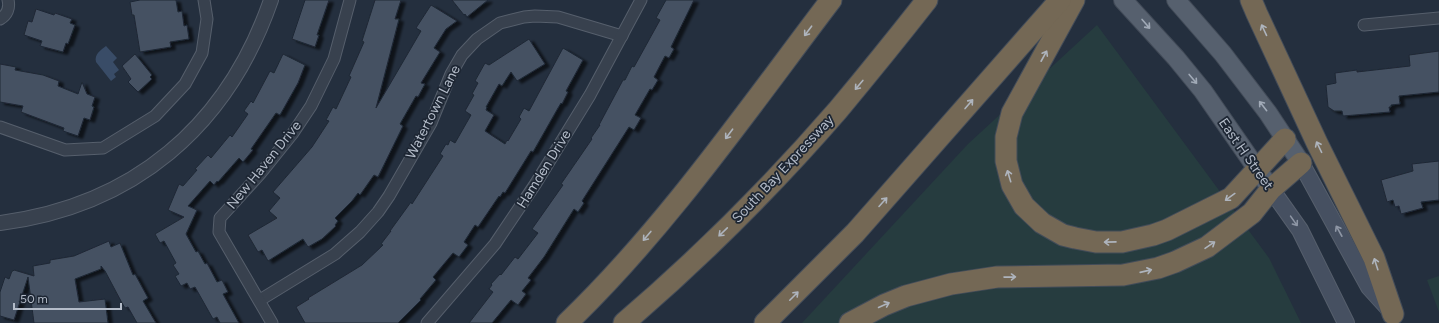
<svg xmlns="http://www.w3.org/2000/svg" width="1439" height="323" viewBox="0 0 1439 323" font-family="Figtree,sans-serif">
	<defs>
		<filter id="shadow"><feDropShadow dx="4.5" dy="2.5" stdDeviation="1" flood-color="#0009"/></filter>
	</defs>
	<rect width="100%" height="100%" fill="#242f3e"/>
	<g fill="#263c3f">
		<path d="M1097,25L1269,258L1301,323H802L968,144Z"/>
		<path d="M1439,276V312L1427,280Z"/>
	</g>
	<path fill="#394c67" d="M106,46L117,58L113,62L119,70L114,74L116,77L111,81L96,62C94,54 101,50 106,46Z"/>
	<g fill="#455162" stroke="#1f2835" filter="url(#shadow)">
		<path d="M140,0H176L178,12L182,11L184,26L187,25L189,39L170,42L171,47L140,52L134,15H132L130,2Z"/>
		<path d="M305,0H329L317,35H319L315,47L292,39Z"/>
		<path d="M375,0H401L395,19H399L376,108L421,31L416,28L431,5L457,21L446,29L434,48L440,52L421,83L425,84L418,97L416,96L400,124L403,126L378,177L374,175L360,195L358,193L352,201L335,218L338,221L335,225L336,226L322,239L308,247L303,239L268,261L262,250L258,252L248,235L277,218L269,211L280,198L273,192L312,147L329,121L326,120L333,107L336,109L351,77L349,76L364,42L362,41Z"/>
		<path d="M452,0H488L467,17L465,14L464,15Z"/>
		<path d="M666,0H694L671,47L674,49L669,58L665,56L654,77L658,80L652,90L650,89L635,115L641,118L634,130L629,127L582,201L584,203L578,212L574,209L544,257L528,278L531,280L522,291L526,294L518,305L511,300L492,323H469L493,292L489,289L492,285L491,284L500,274L501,275L515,257L518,259L538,233L532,229L563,185L561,184L592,139L591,138L600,125H599L623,80H625L632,66L634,67L660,20L656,18Z"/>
		<path d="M36,9L54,15L55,13L72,19L70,23L75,25L68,44L66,43L63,52L40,46L42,41L24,35L28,21L32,22Z"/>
		<path d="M529,39L545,64L517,81L511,72L502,86L499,84L486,107H487L486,110L494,115L485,131L505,144L507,140L508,141L521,119L519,117L524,108L529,111L563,48L583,60L566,91L568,92L562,104L561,103L558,108L533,152L531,151L505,193L503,192L500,197L499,196L478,227L475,225L464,242L468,245L459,257L453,253L433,277L436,280L420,299L421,300L398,323H305L296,307L309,299L308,298L362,265L383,245L381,244L391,231H390L411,202L412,204L443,156L440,154L446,144L448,145L450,140L455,143L471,115L465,111L474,95L472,94L478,83L475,81L485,63L489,65Z"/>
		<path d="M1439,51V92L1399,96L1400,104L1391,105V107H1389L1390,112L1343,116L1342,111H1334L1328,107L1326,85L1336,83L1335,73L1357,70V72L1410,66L1409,55Z"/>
		<path d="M135,54L152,75L150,77L152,79L138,92L128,82L131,79L122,66Z"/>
		<path d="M283,54L305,65L298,83L280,115L276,113L251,149L253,150L243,162L239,158L218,182L217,181L214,185L210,181L188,206L197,210L186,234L196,252L198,251L205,264L207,263L217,282L222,280L228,292L223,294L239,323H220L217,317L213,319L195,287L190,289L187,283L181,286L175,276L179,274L173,265L176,263L164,241L160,243L155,234L184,217L168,210L179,184L183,186L197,170L195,169L208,155L211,158L230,135L232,137L248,114L244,111L251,101L253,103L270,71L274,73Z"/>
		<path d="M0,64L16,67L15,70L43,75L59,81L58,86L78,94L82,82L87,94L95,97L92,106L94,107L90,120L84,118L78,136L63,131L64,128L21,112L23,106L0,102Z"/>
		<path d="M1439,161V200L1421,202L1423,208L1401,214L1399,206L1395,207L1393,200L1387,202L1381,180L1413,171L1412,164Z"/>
		<path d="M109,241L111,247L120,243L133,275L135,274L148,298L143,301L156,323H137L128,307L125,308L122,303L105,271L101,266V269L75,279L79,302L105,299L108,323H34L28,277L14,320L0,316V292L5,277L9,279L12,271H13L14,270L34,276L33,266L50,263V260L74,256Z"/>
	</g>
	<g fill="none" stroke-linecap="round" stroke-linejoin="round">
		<g stroke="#565f6c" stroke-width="13">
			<g id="minor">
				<path d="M0,19C7,15 10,8 8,0"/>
				<path d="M1364,25L1439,18"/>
				<path d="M0,127L65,150L103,148L155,116L185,84L202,53L207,19L204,0"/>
				<path d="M260,300L335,254L360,232L378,212L389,196L431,123L451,74L462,55L477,39L500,23L524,17L535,16L558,17L622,36"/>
				<path d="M272,323L219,232L220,218L260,174L293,133L311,106L334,59L350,0"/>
				<path d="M427,323L495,244L536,183L590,95L641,0"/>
			</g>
		</g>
		<g stroke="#565f6c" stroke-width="16">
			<path id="tertiary" d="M0,223C133,206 227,127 271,0"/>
		</g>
		<g stroke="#565f6c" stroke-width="18">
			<g id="secondary">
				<path d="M1301,163L1369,287L1389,309"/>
				<path d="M1271,189L1300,230L1346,323"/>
			</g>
		</g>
		<g stroke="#414a57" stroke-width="20">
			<g id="primary">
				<path d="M1123,0L1176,58L1203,91L1271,189"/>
				<path d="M1176,0L1223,54L1268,113L1301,163"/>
			</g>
		</g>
		<g stroke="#434c59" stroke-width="23">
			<g id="motorway">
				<path d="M1074,0L1012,113L1006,137V161L1012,185L1024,206L1042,223L1063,235L1075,238L1096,242H1122L1153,235L1167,230L1231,198L1285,139"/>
				<path d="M1251,0L1257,14L1317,143L1374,258L1393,314"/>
				<path d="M567,323C666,228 748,109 831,0"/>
				<path d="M624,323C700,258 772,186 838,110C868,74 898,37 927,0"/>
				<path d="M765,323L855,233L1060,0"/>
				<path d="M850,323L884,305L906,296L951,284L997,277L1123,275L1158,268L1175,262L1207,247L1252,213L1271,189L1301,163"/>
			</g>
		</g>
		<use href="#minor" stroke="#38414e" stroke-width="11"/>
		<use href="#tertiary" stroke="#38414e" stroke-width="14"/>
		<use href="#secondary" stroke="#465061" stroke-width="16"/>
		<use href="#primary" stroke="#56606e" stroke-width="18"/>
		<use href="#motorway" stroke="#746855" stroke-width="21"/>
	</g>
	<defs><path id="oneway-shaft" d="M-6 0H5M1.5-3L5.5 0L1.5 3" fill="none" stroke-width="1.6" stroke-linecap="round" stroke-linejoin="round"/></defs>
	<g stroke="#a1aab7">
		<use href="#oneway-shaft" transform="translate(1146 24) rotate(49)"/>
		<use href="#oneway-shaft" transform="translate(1193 79) rotate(50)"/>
		<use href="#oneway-shaft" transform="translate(1263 106) rotate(-128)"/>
	</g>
	<g stroke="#aeb4bd">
		<use href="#oneway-shaft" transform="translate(1264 30) rotate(-115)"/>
		<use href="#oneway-shaft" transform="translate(808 31) rotate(127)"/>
		<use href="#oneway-shaft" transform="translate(1044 56) rotate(-61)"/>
		<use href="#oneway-shaft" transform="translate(859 85) rotate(130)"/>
		<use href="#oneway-shaft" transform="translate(969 104) rotate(-49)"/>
		<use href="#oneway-shaft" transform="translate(729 134) rotate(127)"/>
		<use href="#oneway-shaft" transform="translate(1319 147) rotate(-116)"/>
		<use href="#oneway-shaft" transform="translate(1009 176) rotate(-107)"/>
		<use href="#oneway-shaft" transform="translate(1230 197) rotate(144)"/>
		<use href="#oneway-shaft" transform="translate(883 202) rotate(-48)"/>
		<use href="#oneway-shaft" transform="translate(723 232) rotate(136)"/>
		<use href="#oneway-shaft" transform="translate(647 236) rotate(130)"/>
		<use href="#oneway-shaft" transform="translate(1110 242) rotate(179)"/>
		<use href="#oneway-shaft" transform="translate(1210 245) rotate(-34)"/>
		<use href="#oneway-shaft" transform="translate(1376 264) rotate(-108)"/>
		<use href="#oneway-shaft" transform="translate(1146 271) rotate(-13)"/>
		<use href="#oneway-shaft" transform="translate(1010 277) rotate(-1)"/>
		<use href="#oneway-shaft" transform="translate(794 296) rotate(-45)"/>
		<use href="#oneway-shaft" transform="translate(884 305) rotate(-24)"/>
	</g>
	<g stroke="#8e96a5">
		<use href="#oneway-shaft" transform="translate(1294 221) rotate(55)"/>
		<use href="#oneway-shaft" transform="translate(1339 231) rotate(-119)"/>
	</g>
	<g text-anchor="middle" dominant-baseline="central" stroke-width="3.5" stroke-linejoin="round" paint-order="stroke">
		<g font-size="14" fill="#b4bcc9" stroke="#1d2633">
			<text transform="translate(433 112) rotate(-63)">Watertown Lane</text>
			<text transform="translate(1246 154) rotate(55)">East H Street</text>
			<text transform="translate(264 165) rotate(-51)">New Haven Drive</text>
			<text transform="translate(544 169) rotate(-58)">Hamden Drive</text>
			<text transform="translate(783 169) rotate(-47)">South Bay Expressway</text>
		</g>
	</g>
	<path d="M14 303v6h107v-6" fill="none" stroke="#b4bcc9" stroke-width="2"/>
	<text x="20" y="303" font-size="12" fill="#b4bcc9" stroke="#1d2633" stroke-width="3" paint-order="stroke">50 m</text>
</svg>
